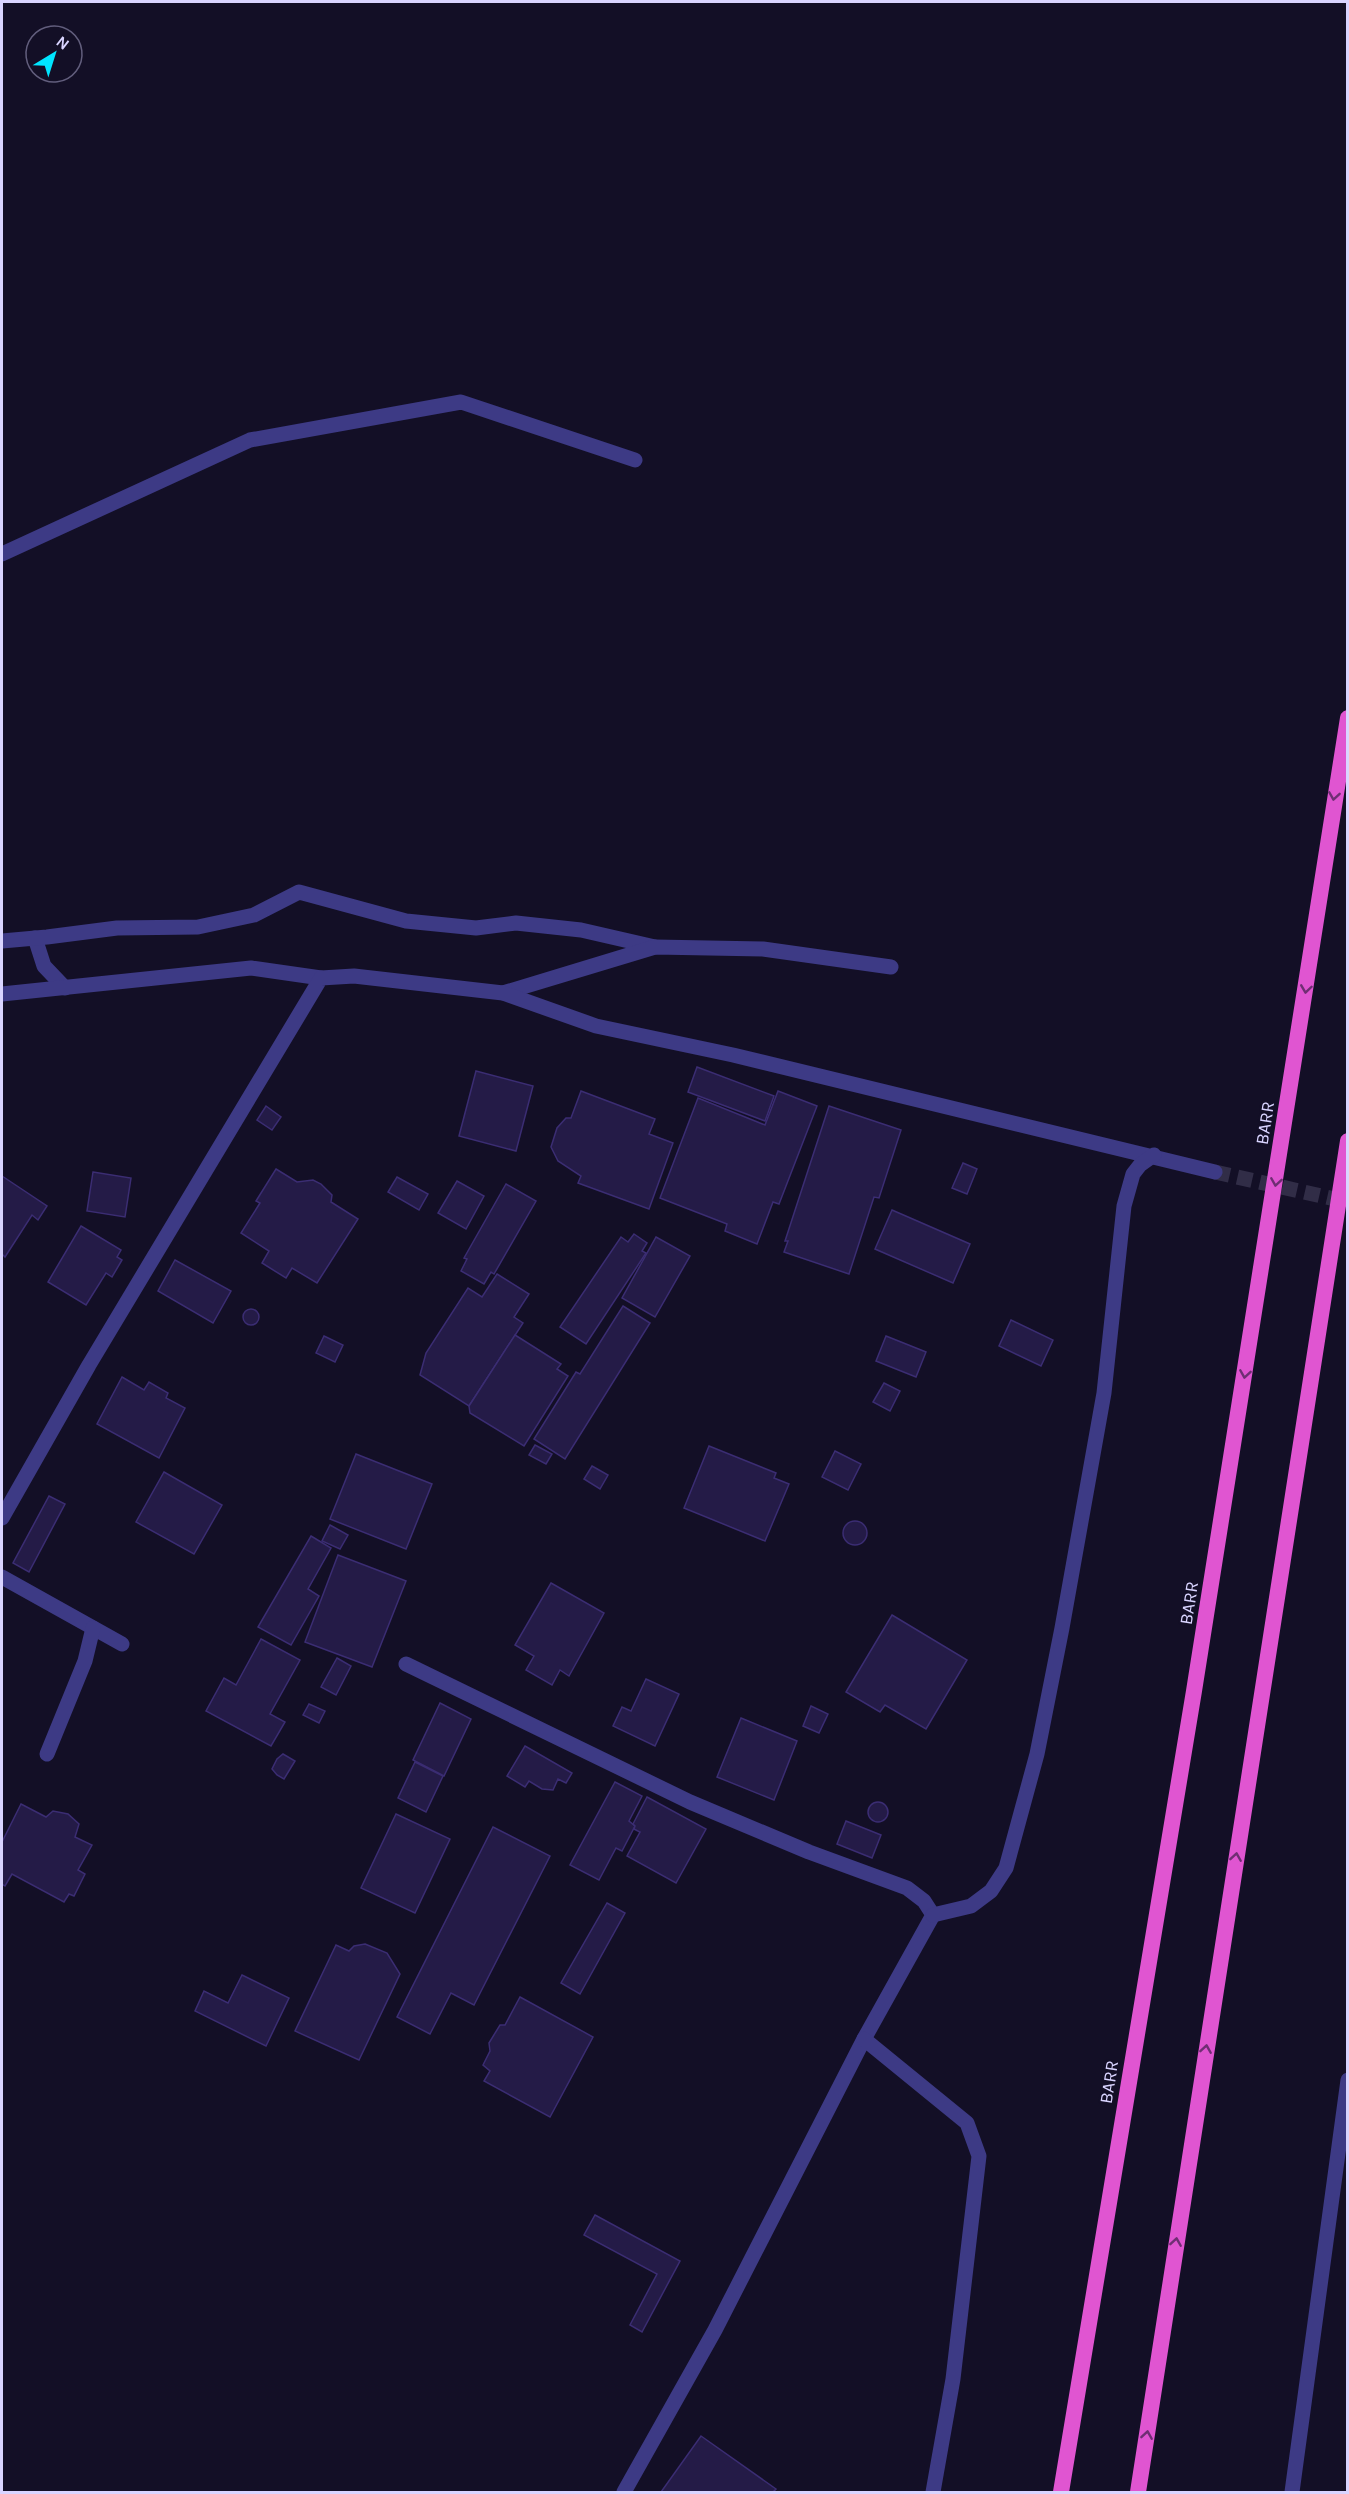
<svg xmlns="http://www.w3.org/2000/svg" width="1349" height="2494" viewBox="0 0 1349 2494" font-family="Karla,sans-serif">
	<rect width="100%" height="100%" fill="#130f26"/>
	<g fill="#241b47" stroke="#3b2d73" stroke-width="1.5">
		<path d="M697,1067L774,1096L765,1121L688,1092Z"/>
		<path d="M476,1071L533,1086L516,1151L459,1136Z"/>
		<path d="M581,1091L655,1119L649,1134L673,1143L649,1209L578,1183L581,1176L558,1161L551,1147L557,1128L566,1118H571Z"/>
		<path d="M778,1091L817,1106L779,1204L773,1202L757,1244L725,1231L727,1224L660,1198L698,1098L765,1125Z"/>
		<path d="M266,1106L281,1117L272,1130L257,1120Z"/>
		<path d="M829,1106L901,1130L879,1198L874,1197L849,1274L784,1252L788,1241H785Z"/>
		<path d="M963,1163L977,1169L967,1194L952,1188Z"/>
		<path d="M276,1169L297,1182L313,1180L321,1184L332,1195L331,1202L358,1219L317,1283L292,1268L286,1278L262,1263L269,1251L241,1233L260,1203L256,1201Z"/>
		<path d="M93,1172L131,1178L125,1217L87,1211Z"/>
		<path d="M2,1176L47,1206L38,1220L32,1215L5,1257L2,1254Z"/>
		<path d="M397,1177L428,1194L419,1210L388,1192Z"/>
		<path d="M457,1181L484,1196L466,1229L438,1213Z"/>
		<path d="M506,1184L536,1201L494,1274L491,1272L484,1284L461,1271L467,1259L464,1258Z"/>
		<path d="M892,1210L970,1244L953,1283L875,1249Z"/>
		<path d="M81,1226L121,1250L117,1257L122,1260L112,1277L106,1273L86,1305L48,1282Z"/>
		<path d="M634,1234L647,1243L642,1251L646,1253L586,1344L560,1327L621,1237L628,1242Z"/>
		<path d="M656,1237L690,1256L655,1317L622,1298Z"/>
		<path d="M175,1260L231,1291L213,1323L158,1291Z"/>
		<path d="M497,1274L529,1294L514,1317L523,1323L469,1406L420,1375L426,1353L468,1288L482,1297Z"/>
		<path d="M623,1306L650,1323L565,1459L534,1439L576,1372L580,1374Z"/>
		<circle cx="251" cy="1317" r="8"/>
		<path d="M1011,1320L1053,1340L1041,1366L999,1346Z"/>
		<path d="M515,1335L561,1364L557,1369L568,1376L524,1446L470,1413L469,1406Z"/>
		<path d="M324,1336L343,1345L335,1362L316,1353Z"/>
		<path d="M886,1336L926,1352L916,1377L876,1361Z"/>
		<path d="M122,1377L144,1390L149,1382L168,1393L166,1398L185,1408L159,1458L97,1424Z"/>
		<path d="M884,1383L900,1391L890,1411L873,1402Z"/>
		<path d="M535,1445L552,1454L546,1464L529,1455Z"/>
		<path d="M709,1446L776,1473L774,1478L789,1484L765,1541L684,1508Z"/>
		<path d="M835,1451L861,1464L848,1490L822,1477Z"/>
		<path d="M356,1454L432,1484L406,1549L330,1519Z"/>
		<path d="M592,1466L608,1475L600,1489L584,1479Z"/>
		<path d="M164,1472L222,1505L194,1554L136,1522Z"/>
		<path d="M49,1496L65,1504L29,1572L13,1563Z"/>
		<circle cx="855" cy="1533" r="12"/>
		<path d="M330,1525L348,1535L340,1549L322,1541Z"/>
		<path d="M311,1536L331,1548L308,1589L319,1596L291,1645L258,1627Z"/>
		<path d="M338,1555L406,1581L372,1667L305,1642Z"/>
		<path d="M551,1583L604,1613L569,1676L560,1670L552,1685L526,1670L534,1656L515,1645Z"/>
		<path d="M892,1615L967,1660L926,1729L885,1705L880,1712L846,1692Z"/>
		<path d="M261,1639L300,1660L270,1714L285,1722L271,1746L206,1711L224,1678L236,1685Z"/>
		<path d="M337,1658L351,1666L336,1695L321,1687Z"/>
		<path d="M646,1679L679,1694L655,1746L613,1726L622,1707L631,1711Z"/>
		<path d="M440,1703L471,1719L444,1776L413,1760Z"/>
		<path d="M309,1704L325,1711L319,1723L303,1715Z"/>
		<path d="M811,1706L828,1714L819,1733L803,1726Z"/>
		<path d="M741,1718L797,1741L774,1800L717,1777Z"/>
		<path d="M525,1746L572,1773L566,1783L558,1779L553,1790L542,1789L529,1781L525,1787L507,1776Z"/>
		<path d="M283,1754L295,1761L284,1779L277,1775L272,1769L277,1759Z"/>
		<path d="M415,1762L443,1776L426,1812L398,1798Z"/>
		<path d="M615,1782L642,1796L629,1821L635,1826L622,1851L616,1848L599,1880L570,1865Z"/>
		<path d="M647,1797L706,1829L676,1883L627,1856L640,1832L634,1829L635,1826L633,1824Z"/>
		<circle cx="878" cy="1812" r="10"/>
		<path d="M21,1804L46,1817L53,1811L68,1814L79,1824L75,1837L92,1845L78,1870L85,1874L74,1896L69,1894L64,1902L12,1874L5,1886L2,1884V1842Z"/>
		<path d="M396,1814L450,1839L415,1913L361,1888Z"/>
		<path d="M846,1821L881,1835L872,1858L837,1844Z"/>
		<path d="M493,1827L550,1856L474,2005L451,1993L430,2034L397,2017Z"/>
		<path d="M607,1903L625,1913L580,1994L561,1983Z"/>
		<path d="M365,1944L387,1953L400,1974L359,2060L295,2031L336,1945L349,1951L354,1946Z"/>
		<path d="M242,1975L289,1998L266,2046L195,2011L204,1991L228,2003Z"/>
		<path d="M520,1997L593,2037L550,2117L484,2081L490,2071L483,2065L490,2051L489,2043L500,2025H505Z"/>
		<path d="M595,2215L680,2261L642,2332L630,2325L657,2274L584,2235Z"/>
		<path d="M701,2436L776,2489L773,2492H661Z"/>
	</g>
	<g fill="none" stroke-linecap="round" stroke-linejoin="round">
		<path stroke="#312d47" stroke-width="15" stroke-dasharray="15 8" stroke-linecap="butt" d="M1215,1172L1348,1202"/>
		<g stroke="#3d3a85" stroke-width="15">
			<path d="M2,554L250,440L461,402L635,460"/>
			<path d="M35,938L44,966L65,988"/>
			<path d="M2,941L47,937L117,928L198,927L254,915L299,892L406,921L476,928L516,923L581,930L655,947"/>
			<path d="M503,993L655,947L763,949L891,967"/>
			<path d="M2,994L251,968L321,978"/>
			<path d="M2,1518L89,1365L321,978L354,976L503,993L596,1026L733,1055L1215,1172"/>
			<path d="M2,1577L122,1644"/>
			<path d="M406,1664L690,1802L809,1852L907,1888L924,1901L933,1915L864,2039L715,2330L624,2492"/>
			<path d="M47,1754L85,1661L93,1628"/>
			<path d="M933,1915L971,1906L991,1891L1006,1868L1037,1754L1062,1628L1104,1393L1124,1206L1133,1174L1140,1165L1154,1155"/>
			<path d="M864,2039L967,2123L979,2156L953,2379L933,2492"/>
			<path d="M1292,2492L1348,2080"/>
		</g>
		<g stroke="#e055d1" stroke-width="16">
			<path d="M1061,2492L1194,1691L1348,718"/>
			<path d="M1138,2492L1348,1141"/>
		</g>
	</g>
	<defs><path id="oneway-chevron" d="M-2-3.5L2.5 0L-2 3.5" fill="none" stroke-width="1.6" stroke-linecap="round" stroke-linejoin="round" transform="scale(1.5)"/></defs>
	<g stroke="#6f2e73">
		<use href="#oneway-chevron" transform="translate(1334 796) rotate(99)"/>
		<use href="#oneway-chevron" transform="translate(1306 989) rotate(98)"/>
		<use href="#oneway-chevron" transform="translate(1276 1182) rotate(99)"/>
		<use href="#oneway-chevron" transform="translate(1245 1374) rotate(99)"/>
		<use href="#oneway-chevron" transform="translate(1236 1857) rotate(-81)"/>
		<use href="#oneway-chevron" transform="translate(1206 2049) rotate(-81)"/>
		<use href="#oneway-chevron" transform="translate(1176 2242) rotate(-81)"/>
		<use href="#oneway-chevron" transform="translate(1147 2435) rotate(-81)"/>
	</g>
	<g text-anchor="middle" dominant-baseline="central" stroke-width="4.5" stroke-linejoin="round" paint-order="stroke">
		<g font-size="18" fill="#d9d4ff" stroke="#130f26">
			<text transform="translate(1265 1123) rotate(-81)">BARR</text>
			<text transform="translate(1189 1603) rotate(-81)">BARR</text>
			<text transform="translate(1109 2082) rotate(-81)">BARR</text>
		</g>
	</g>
	<rect width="1349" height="2494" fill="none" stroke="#d9d4ff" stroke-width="6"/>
	<g transform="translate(54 54) rotate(38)"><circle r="28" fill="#130f26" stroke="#625e7d" stroke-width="1.5"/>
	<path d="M0-4.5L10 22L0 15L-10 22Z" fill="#00e5ff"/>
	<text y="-9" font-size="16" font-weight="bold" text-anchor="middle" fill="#d9d4ff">N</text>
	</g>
</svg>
